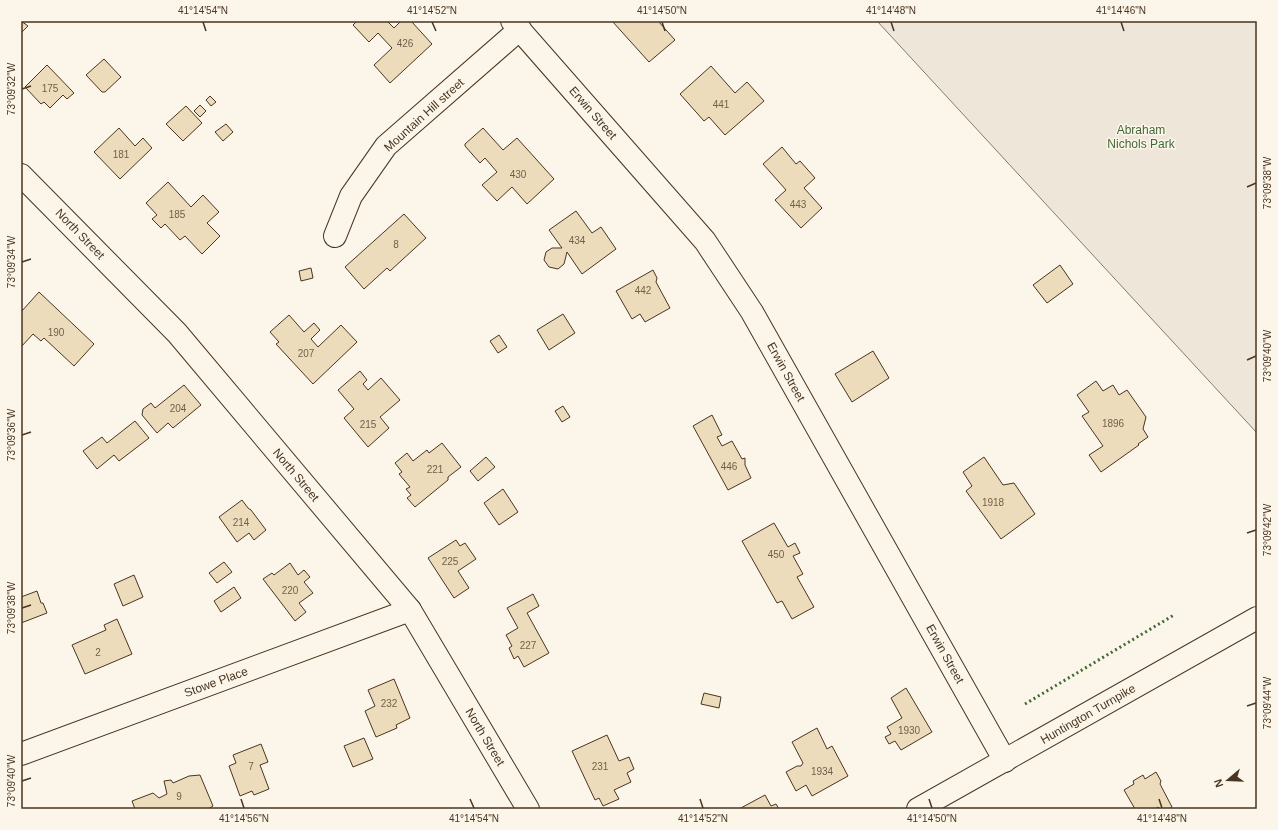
<svg xmlns="http://www.w3.org/2000/svg" width="1278" height="830" viewBox="0 0 1278 830" font-family="Arial,sans-serif">
	<rect width="100%" height="100%" fill="#fbf6e9"/>
	<path fill="#ede6d9" stroke="#887966" d="M877,21H1257V433Z"/>
	<g fill="#ecdcbc" stroke="#4a3520">
		<path d="M21,21L28,26L21,33Z"/>
		<path d="M357,21H387L394,28L401,21H411L432,44L390,83L374,65L392,48L378,33L369,42L353,25Z"/>
		<path d="M612,21H658L675,40L649,62Z"/>
		<path d="M104,59L121,77L105,92H102L86,75Z"/>
		<path d="M47,65L74,93L67,99L63,95L50,108L44,102L41,104L25,87Z"/>
		<path d="M711,66L735,93L747,82L764,101L725,135L709,117L704,121L680,94Z"/>
		<path d="M210,96L216,102L211,106L206,100Z"/>
		<path d="M200,105L206,111L200,117L194,111Z"/>
		<path d="M186,106L202,123L183,141L166,124Z"/>
		<path d="M226,124L233,132L223,141L215,132Z"/>
		<path d="M119,128L135,146L143,138L152,148L120,179L94,152Z"/>
		<path d="M483,128L503,150L517,138L554,179L527,204L512,187L497,201L482,185L497,172L485,158L480,163L465,146V144Z"/>
		<path d="M782,147L796,164L800,161L815,178L804,188L822,208L801,228L775,200L786,190L763,164Z"/>
		<path d="M168,182L191,207L203,195L219,212L207,223L220,236L202,254L185,236L180,240L165,224L161,228L152,219L157,215L146,203Z"/>
		<path d="M576,211L592,233L601,227L616,249L582,274L567,252L564,264L558,269L549,267L544,260L546,252L552,248H562L549,230Z"/>
		<path d="M404,214L426,238L390,271L387,268L364,289L345,267Z"/>
		<path d="M1060,265L1073,284L1047,303L1033,285Z"/>
		<path d="M311,268L313,278L301,281L299,271Z"/>
		<path d="M653,270L657,278L656,282L670,308L645,322L640,314L632,319L616,291Z"/>
		<path d="M39,292L94,344L74,366L44,338L41,341L33,334L21,347V312Z"/>
		<path d="M563,314L575,333L549,350L537,330Z"/>
		<path d="M289,315L304,332L314,323L320,330L311,339L318,347L341,325L357,342L313,384L276,344L279,342L270,332Z"/>
		<path d="M499,335L507,347L498,353L490,341Z"/>
		<path d="M873,351L889,378L852,402L835,374Z"/>
		<path d="M360,371L367,380L363,384L368,390L381,378L400,400L380,417L389,428L368,447L344,418L354,409L338,390Z"/>
		<path d="M1096,381L1103,391L1113,385L1119,395L1127,390L1146,417L1143,429L1148,437L1138,444L1139,445L1101,472L1089,455L1103,446L1082,416L1089,412L1077,395Z"/>
		<path d="M184,385L201,405L173,428L168,423L157,433L142,415L143,409L151,403L155,408Z"/>
		<path d="M563,406L570,417L562,422L555,411Z"/>
		<path d="M712,415L722,435L717,437L722,446L732,441L742,459L745,458V465L751,478L728,490L693,426Z"/>
		<path d="M135,421L149,438L119,461L114,455L97,469L83,451L102,437L107,443Z"/>
		<path d="M442,443L461,467L448,477V480L415,507L407,498L411,495L406,489L410,487L399,474L402,472L395,463L407,453L413,461L427,450L429,453Z"/>
		<path d="M486,457L495,467L478,481L470,471Z"/>
		<path d="M984,457L1003,485L1014,483L1035,514L1001,539L966,491L972,486L963,472Z"/>
		<path d="M503,489L518,512L499,525L484,503Z"/>
		<path d="M242,500L248,508L251,510L266,530L254,540L249,533L237,542L219,517Z"/>
		<path d="M774,523L788,547L795,543L800,553L793,556L803,574L797,577L814,607L792,619L782,601L777,603L742,541Z"/>
		<path d="M456,540L460,546L465,543L476,559L458,571L469,588L454,598L428,558Z"/>
		<path d="M224,562L232,572L217,583L209,573Z"/>
		<path d="M290,563L298,575L304,570L310,577L304,582L313,593L299,603L306,612L295,621L263,579L272,573L274,575Z"/>
		<path d="M134,575L143,597L123,606L114,584Z"/>
		<path d="M234,587L241,598L221,612L214,601Z"/>
		<path d="M37,591L41,603H43L47,613L21,623V597Z"/>
		<path d="M533,594L539,606L527,613L549,653L524,667L518,656L514,659L509,648L512,646L506,635L518,628L507,608Z"/>
		<path d="M117,619L132,654L85,674L72,645L106,630L104,625Z"/>
		<path d="M394,679L410,718L396,725L397,728L376,737L365,711L375,706L368,690Z"/>
		<path d="M906,688L932,732L901,750L895,741L889,744L885,737L891,734L887,727L902,718L891,698Z"/>
		<path d="M704,693L721,697L719,708L701,704Z"/>
		<path d="M817,728L827,749L832,746L848,776L812,796L806,785L796,791L786,772L797,766H801L803,763L792,742Z"/>
		<path d="M607,735L619,761L629,757L634,769L627,773L631,782L614,790L619,799L603,806L599,798L595,800L572,751Z"/>
		<path d="M364,738L373,759L353,767L344,746Z"/>
		<path d="M261,744L268,762L260,765L269,789L254,795L252,791L240,796L229,766L236,763L233,755Z"/>
		<path d="M1156,772L1161,781L1160,784L1172,807L1169,809H1160L1158,807L1155,809H1135L1124,790L1134,784L1133,781L1143,775L1145,779Z"/>
		<path d="M200,775L213,806L208,809H135L132,801L153,793L159,798L167,794L164,781L171,780L173,783L189,776Z"/>
		<path d="M765,795L771,806L776,804L779,809H739Z"/>
	</g>
	<g fill="none" stroke-linecap="round" stroke-linejoin="round">
		<g stroke="#4a3520" stroke-width="24">
			<g id="minor">
				<path d="M512,21L705,241L752,312L1005,761"/>
				<path d="M21,175L177,333L410,610L528,809"/>
				<path d="M335,236L351,196L386,146L520,29"/>
				<path d="M21,754L410,610"/>
			</g>
		</g>
		<g stroke="#4a3520" stroke-width="24">
			<path id="major" d="M918,809L1257,618"/>
		</g>
		<use href="#minor" stroke="#fbf6e9" stroke-width="22"/>
		<use href="#major" stroke="#fbf6e9" stroke-width="22"/>
		<path stroke="#436837" stroke-width="3" stroke-dasharray="2 3" stroke-linecap="butt" d="M1025,704L1174,615"/>
	</g>
	<path fill="none" stroke="#4a3520" stroke-width="1.5" d="M203,22L206,31M432,22L436,31M662,22L665,31M891,22L894,31M1121,22L1124,31M22,89L31,86M1247,187L1256,183M22,262L31,259M1247,360L1256,356M22,435L31,432M1247,533L1256,530M22,608L31,605M1247,706L1256,703M22,781L31,778M241,799L244,808M470,799L474,808M700,799L703,808M929,799L932,808M1159,799L1162,808"/>
	<g text-anchor="middle" dominant-baseline="central" stroke-width="3" stroke-linejoin="round" paint-order="stroke">
		<g font-size="10" fill="#725f47">
			<text x="405" y="43">426</text>
			<text x="50" y="88">175</text>
			<text x="721" y="104">441</text>
			<text x="121" y="154">181</text>
			<text x="518" y="174">430</text>
			<text x="798" y="204">443</text>
			<text x="177" y="214">185</text>
			<text x="577" y="240">434</text>
			<text x="396" y="244">8</text>
			<text x="643" y="290">442</text>
			<text x="56" y="332">190</text>
			<text x="306" y="353">207</text>
			<text x="178" y="408">204</text>
			<text x="1113" y="423">1896</text>
			<text x="368" y="424">215</text>
			<text x="729" y="466">446</text>
			<text x="435" y="469">221</text>
			<text x="993" y="502">1918</text>
			<text x="241" y="522">214</text>
			<text x="776" y="554">450</text>
			<text x="450" y="561">225</text>
			<text x="290" y="590">220</text>
			<text x="528" y="645">227</text>
			<text x="98" y="652">2</text>
			<text x="389" y="703">232</text>
			<text x="909" y="730">1930</text>
			<text x="251" y="766">7</text>
			<text x="600" y="766">231</text>
			<text x="822" y="771">1934</text>
			<text x="179" y="796">9</text>
		</g>
		<g font-size="12" fill="#4a3520" stroke="#fbf6e9">
			<text transform="translate(593 113) rotate(49)">Erwin Street</text>
			<text transform="translate(424 115) rotate(-42)">Mountain Hill street</text>
			<text transform="translate(80 234) rotate(46)">North Street</text>
			<text transform="translate(786 372) rotate(61)">Erwin Street</text>
			<text transform="translate(296 475) rotate(50)">North Street</text>
			<text transform="translate(945 654) rotate(61)">Erwin Street</text>
			<text transform="translate(216 682) rotate(-20)">Stowe Place</text>
			<text transform="translate(1088 714) rotate(-30)">Huntington Turnpike</text>
			<text transform="translate(485 737) rotate(59)">North Street</text>
		</g>
		<g font-size="12" fill="#436837" stroke="#fbf6e9">
			<text x="1141" y="130">Abraham<tspan x="1141" dy="14">Nichols Park</tspan></text>
		</g>
	</g>
	<rect width="1278" height="830" fill="none" stroke="#fbf6e9" stroke-width="44"/>
	<g transform="translate(1228 780) rotate(251)" stroke="#fbf6e9" stroke-width="3" paint-order="stroke">
	<path d="M0-3L7 15L0 10L-7 15Z" fill="#4a3520"/>
	<text y="-6" font-size="11" font-weight="bold" text-anchor="middle" fill="#4a3520">N</text>
	</g>
	<rect x="22" y="22" width="1234" height="786" fill="none" stroke="#4a3520" stroke-width="1.5"/>
	<g font-size="10" text-anchor="middle" fill="#4a3520">
		<text x="203" y="14">41°14'54"N</text>
		<text x="432" y="14">41°14'52"N</text>
		<text x="662" y="14">41°14'50"N</text>
		<text x="891" y="14">41°14'48"N</text>
		<text x="1121" y="14">41°14'46"N</text>
		<text transform="translate(11 89) rotate(-90)" y="4">73°09'32"W</text>
		<text transform="translate(1267 183) rotate(-90)" y="4">73°09'38"W</text>
		<text transform="translate(11 262) rotate(-90)" y="4">73°09'34"W</text>
		<text transform="translate(1267 356) rotate(-90)" y="4">73°09'40"W</text>
		<text transform="translate(11 435) rotate(-90)" y="4">73°09'36"W</text>
		<text transform="translate(1267 530) rotate(-90)" y="4">73°09'42"W</text>
		<text transform="translate(11 608) rotate(-90)" y="4">73°09'38"W</text>
		<text transform="translate(1267 703) rotate(-90)" y="4">73°09'44"W</text>
		<text transform="translate(11 781) rotate(-90)" y="4">73°09'40"W</text>
		<text x="244" y="822">41°14'56"N</text>
		<text x="474" y="822">41°14'54"N</text>
		<text x="703" y="822">41°14'52"N</text>
		<text x="932" y="822">41°14'50"N</text>
		<text x="1162" y="822">41°14'48"N</text>
	</g>
</svg>
